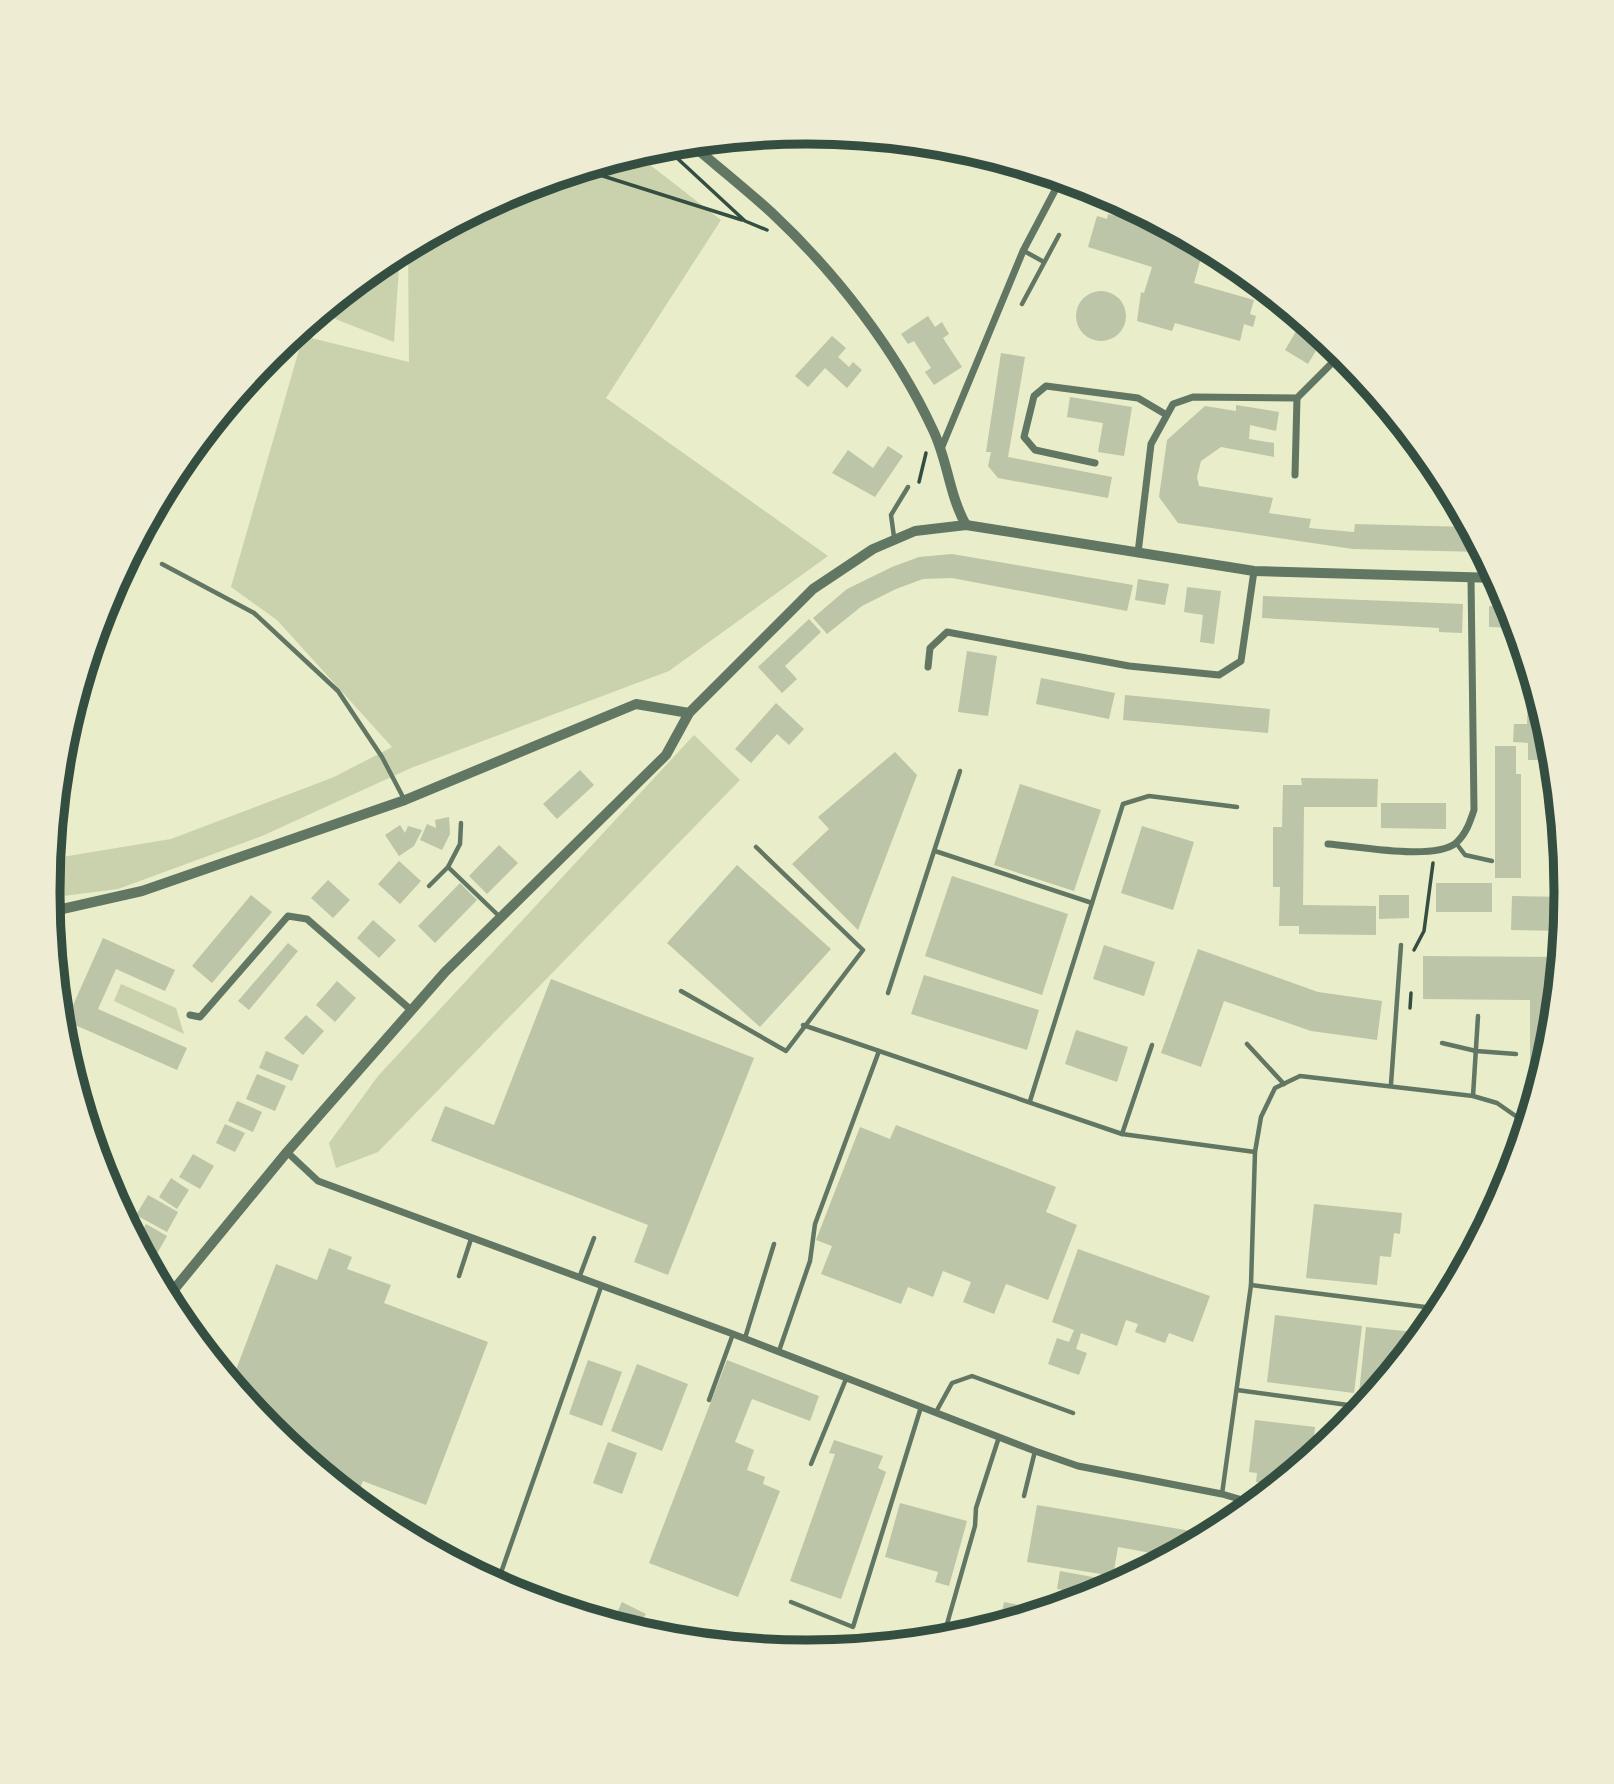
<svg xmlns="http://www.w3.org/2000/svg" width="1614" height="1784" viewBox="0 0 1614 1784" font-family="Lato,sans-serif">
	<rect width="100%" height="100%" fill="#e9edc9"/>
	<g fill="#cad2ad">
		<path d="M636,154L721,220L606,398L828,556L669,671L411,768L262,836L118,889L48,898L50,859L171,839L334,777L392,747L277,620L231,587L303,336L409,362L408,248L517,190Z"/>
		<path d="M400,252L394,342L320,313L385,260Z"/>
		<path d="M694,735L740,780L378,1152L336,1168L329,1143L378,1076Z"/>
		<path d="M121,984L176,1008L184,1034L114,1001Z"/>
	</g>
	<g fill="#bcc5a7">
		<path d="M1108,214L1158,226L1157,229L1162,231L1163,225L1204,247L1194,283L1254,300L1250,314L1256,316L1253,327L1244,324L1240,341L1175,323L1172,331L1137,321L1141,292L1144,293L1152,267L1088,247L1097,216L1107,219Z"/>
		<circle cx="1101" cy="316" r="25"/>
		<path d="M928,316L935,327L942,322L949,334L943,338L962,367L934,385L925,372L931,368L914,341L908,344L901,334Z"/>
		<path d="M1298,328L1321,342L1308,364L1285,350Z"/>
		<path d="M832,336L846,348L838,357L849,367L853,362L862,370L847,388L825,368L808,387L795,376Z"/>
		<path d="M1001,353L1025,357L1008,457L1112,477L1108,498L998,478L988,466L991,452H986Z"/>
		<path d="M1070,397L1132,407L1124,456L1098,452L1103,423L1067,417Z"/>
		<path d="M1236,405L1279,412L1276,431L1250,425L1249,439L1274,443V457L1221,447L1201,461L1197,477L1199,486L1273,498L1269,513L1311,519L1309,528L1354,532L1355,524L1469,527L1483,552L1353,549L1178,523L1159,497L1167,440L1205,406L1236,411Z"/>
		<path d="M888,446L903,456L875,497L832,473L848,450L873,468Z"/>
		<path d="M952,554L1133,585L1127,611L952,578L923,579L896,589L862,606L827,634L813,618L847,589L892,567L919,557Z"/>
		<path d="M1138,579L1169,584L1165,605L1135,600Z"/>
		<path d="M1187,587L1221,591L1214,644L1200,642L1203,615L1184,612Z"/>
		<path d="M1263,596L1463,604L1462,633L1439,632V628L1262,618Z"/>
		<path d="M1489,606L1511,607L1517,628L1489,627Z"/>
		<path d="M809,619L821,632L785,666L797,679L782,693L758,667Z"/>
		<path d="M967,651L997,656L988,716L958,712Z"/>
		<path d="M1041,678L1115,693L1109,719L1036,704Z"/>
		<path d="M1528,694L1537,695L1554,760H1528V743L1513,742L1514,724H1527Z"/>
		<path d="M1125,695L1270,709L1268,733L1123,720Z"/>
		<path d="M776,703L804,729L789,745L777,734L751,763L735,749Z"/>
		<path d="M1495,746H1516V774H1521V878H1495Z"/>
		<path d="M895,752L917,775L858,930L792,864L829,829L818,817Z"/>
		<path d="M580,770L594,785L557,819L543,804Z"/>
		<path d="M1301,778L1378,779L1377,807H1304L1303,905L1376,906V935L1299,934V926H1279L1280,887H1273V827H1282L1283,785H1302Z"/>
		<path d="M1020,784L1101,810L1074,891L994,865Z"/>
		<path d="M1381,803H1446V829L1381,828Z"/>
		<path d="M449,817L450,834L442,850L420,840L427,824L436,828L435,820Z"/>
		<path d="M400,825L405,833L408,826L422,830L414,846L399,856L385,835Z"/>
		<path d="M1142,826L1194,842L1173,910L1121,893Z"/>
		<path d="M499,845L518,863L487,894L469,876Z"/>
		<path d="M399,861L421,881L400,904L378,884Z"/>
		<path d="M737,865L831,949L760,1027L667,943Z"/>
		<path d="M952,876L1068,914L1042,995L925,956Z"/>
		<path d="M328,880L350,900L333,918L311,898Z"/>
		<path d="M460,883L477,900L435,943L418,926Z"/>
		<rect x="1436" y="883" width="56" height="29"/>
		<path d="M251,895L272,912L212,983L192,966Z"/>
		<path d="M1379,895H1409V918L1379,919Z"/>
		<path d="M1512,896L1564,897L1563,931L1511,930Z"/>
		<path d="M373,920L396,940L379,958L357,938Z"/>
		<path d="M103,938L175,970L165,991L116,969L98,1009L187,1048L177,1070L66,1021Z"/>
		<path d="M288,943L298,951L249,1010L238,1001Z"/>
		<path d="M1104,945L1155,962L1144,996L1093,979Z"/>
		<path d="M1198,949L1318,992L1382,1001L1377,1040L1311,1031L1224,1001L1201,1067L1161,1053Z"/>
		<path d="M1423,956L1560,957L1552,1041L1534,1099H1530V1000L1423,999Z"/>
		<path d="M924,975L1039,1010L1027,1050L911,1014Z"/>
		<path d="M551,979L754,1058L668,1275L634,1262L648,1225L431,1141L445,1106L494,1125Z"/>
		<path d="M337,981L356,998L335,1022L316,1005Z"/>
		<path d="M306,1015L324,1031L303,1055L284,1038Z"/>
		<path d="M1076,1030L1128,1047L1117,1082L1065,1064Z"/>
		<path d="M266,1051L299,1065L292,1081L259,1068Z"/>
		<path d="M257,1074L286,1086L275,1111L246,1099Z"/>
		<path d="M237,1101L262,1112L253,1132L228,1121Z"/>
		<path d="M225,1124L245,1133L235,1152L216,1143Z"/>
		<path d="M896,1125L1056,1187L1046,1212L1077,1225L1048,1300L1006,1284L994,1314L963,1302L971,1282L943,1271L933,1297L908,1287L901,1304L821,1274L832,1246L816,1240L860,1127L890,1139Z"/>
		<path d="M193,1154L214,1166L200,1189L179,1177Z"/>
		<path d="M171,1178L189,1190L177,1209L159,1197Z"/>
		<path d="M1494,1182H1509L1494,1210Z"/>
		<path d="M148,1195L178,1212L167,1232L136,1215Z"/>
		<path d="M1314,1204L1402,1213L1400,1234L1394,1233L1391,1257L1380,1256L1377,1285L1306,1278Z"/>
		<path d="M146,1224L167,1236L150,1266L136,1241Z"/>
		<path d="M329,1248L352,1257L347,1269L391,1285L384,1303L488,1342L426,1505L363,1481L355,1500L269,1429L231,1383L276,1264L317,1280Z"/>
		<path d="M1078,1249L1210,1296L1193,1342L1169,1333L1165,1343L1135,1332L1138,1324L1126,1320L1117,1346L1081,1333L1076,1349L1087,1353L1079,1375L1048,1364L1057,1338L1069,1342L1074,1330L1052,1322Z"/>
		<path d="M1275,1315L1362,1326L1354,1393L1267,1382Z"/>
		<path d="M1366,1327L1423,1333L1373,1394L1359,1393Z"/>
		<path d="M588,1360L622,1372L602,1426L569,1414Z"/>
		<path d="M727,1360L819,1396L810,1421L752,1399L735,1442L754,1450L747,1470L765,1477L763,1484L780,1491L738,1597L649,1563Z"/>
		<path d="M637,1364L688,1384L662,1451L611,1431Z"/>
		<path d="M1255,1420L1315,1427L1312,1456L1277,1484L1256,1482L1257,1473L1249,1472Z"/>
		<path d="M834,1440L883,1456L878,1468L886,1472L841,1599L790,1581L835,1454L829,1453Z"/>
		<path d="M608,1442L637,1453L622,1494L593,1483Z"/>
		<path d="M900,1503L967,1521L949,1586L935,1582L938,1572L885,1557Z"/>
		<path d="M1037,1505L1209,1534L1168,1556L1118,1547L1113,1576L1027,1562Z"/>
		<path d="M1060,1571L1098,1578L1095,1595L1057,1589Z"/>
		<path d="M622,1602L646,1614L643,1618L672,1632L669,1638L612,1623Z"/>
		<path d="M1004,1602L1044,1610L1012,1620L1001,1618Z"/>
	</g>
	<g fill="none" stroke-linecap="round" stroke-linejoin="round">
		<g stroke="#344e41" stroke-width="3.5">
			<path d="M664,146L745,221L767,230"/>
			<path d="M584,170L742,220"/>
			<path d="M919,482L926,453"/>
			<path d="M1414,950L1424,931L1433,863"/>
			<path d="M1410,1008L1411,993"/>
		</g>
		<g stroke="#617663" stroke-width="4.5">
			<path d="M1024,251L1044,262"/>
			<path d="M1022,304L1059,235"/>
			<path d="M894,537L891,515L908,487"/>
			<path d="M162,564L254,613L338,691L382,757L404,799"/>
			<path d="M86,665H88L110,609"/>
			<path d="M461,823L460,844L448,867L499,916"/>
			<path d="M1456,843L1465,855L1492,861"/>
			<path d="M935,851L1092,903"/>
			<path d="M429,886L448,867"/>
			<path d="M681,991L786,1051L863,950L756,847"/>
			<path d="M888,993L960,771"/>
			<path d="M803,1025L1122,1134L1255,1152L1251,1285L1222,1494"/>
			<path d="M1442,1043L1476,1051L1516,1054"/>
			<path d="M1247,1044L1284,1084"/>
			<path d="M1391,1084L1401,945"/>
			<path d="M1473,1096L1478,1016"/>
			<path d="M1030,1101L1123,804L1149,796L1237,807"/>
			<path d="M1122,1134L1152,1045"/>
			<path d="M1255,1152L1261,1117L1275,1088L1300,1076L1473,1096L1497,1103L1527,1124"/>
			<path d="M459,1276L471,1239"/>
			<path d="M579,1278L594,1238"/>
			<path d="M1251,1285L1441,1309"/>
			<path d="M745,1338L774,1244"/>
			<path d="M779,1351L810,1261L815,1224L879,1051"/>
			<path d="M1237,1390L1363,1407"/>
			<path d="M709,1400L733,1334"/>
			<path d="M936,1412L952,1383L972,1376L1073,1413"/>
			<path d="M811,1464L846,1379"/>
			<path d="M1024,1496L1035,1451"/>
			<path d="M497,1584L601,1287"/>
			<path d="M791,1602L853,1627L921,1407"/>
			<path d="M893,1637L907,1642"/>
			<path d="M943,1638L975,1526L976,1508L999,1437"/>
		</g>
		<g stroke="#617663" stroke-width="7">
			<path d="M941,449L1023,251L1061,179"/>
			<path d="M1095,463L1035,450L1024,437L1034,396L1046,386L1138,398L1165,414"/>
			<path d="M1295,475L1297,398"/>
			<path d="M1138,553L1151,444L1173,404L1193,397L1297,398L1342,353"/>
			<path d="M928,667L930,648L947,632L1129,666L1219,675L1241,661L1254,571"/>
			<path d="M1328,844C1358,846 1433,861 1456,843C1466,834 1470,822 1474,810L1471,578"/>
			<path d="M190,1015L200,1017L288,916L307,919L411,1010"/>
			<path d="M287,1152L318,1181L733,1334L1035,1451L1078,1466L1222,1494L1239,1499L1249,1508"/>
		</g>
		<g stroke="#617663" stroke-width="10">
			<path d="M691,144C718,167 746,189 772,213C836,273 896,350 933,430C948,461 949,495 966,525"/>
			<path d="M49,912L142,891L405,800L636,704L689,713"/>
			<path d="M167,1298L287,1152L445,972L666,755L689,713L813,589L873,549L915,531L966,525L1254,571L1497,578"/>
		</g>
	</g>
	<path d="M0 0H1614V1784H0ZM807 144H807A747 747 0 0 1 1554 891V893A747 747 0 0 1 807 1640H807A747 747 0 0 1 60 893V891A747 747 0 0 1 807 144Z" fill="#eeecd3" fill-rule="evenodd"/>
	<path fill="none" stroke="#344e41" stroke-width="9" d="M807 144H807A747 747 0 0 1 1554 891V893A747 747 0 0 1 807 1640H807A747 747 0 0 1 60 893V891A747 747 0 0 1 807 144Z"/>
</svg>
